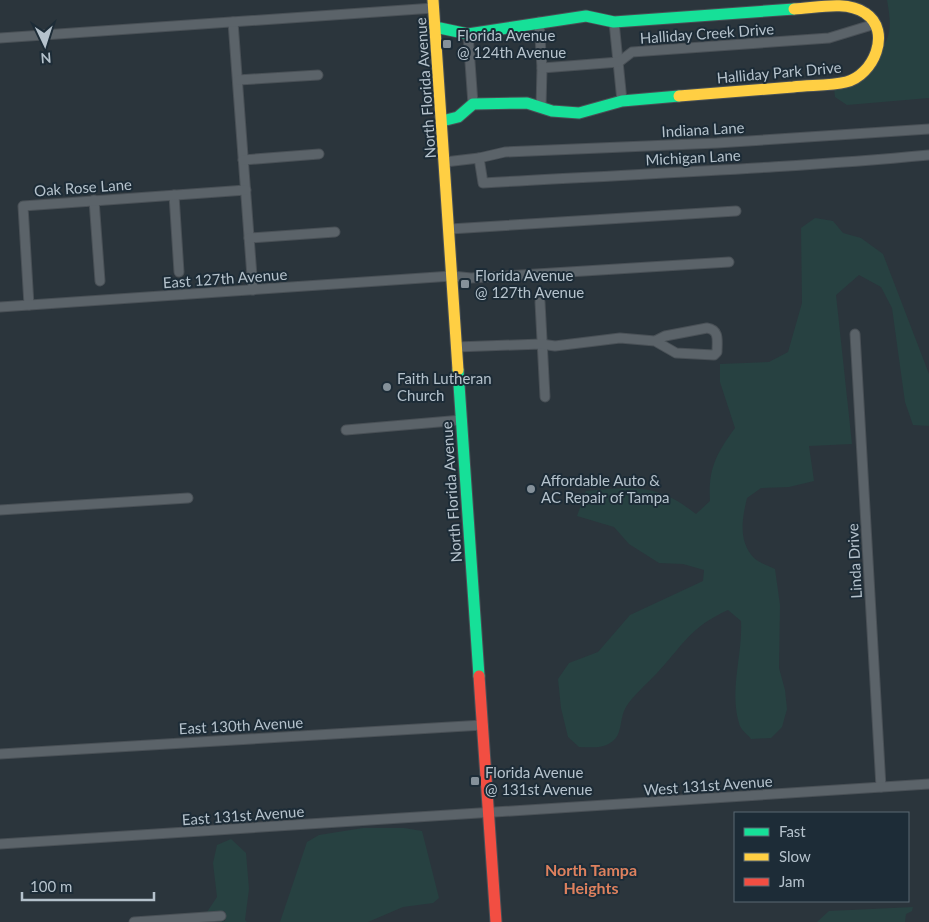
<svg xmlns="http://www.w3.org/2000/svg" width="929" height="922" viewBox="0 0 929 922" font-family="Lato,sans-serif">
	<rect width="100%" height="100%" fill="#2b353c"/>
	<g fill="#274141">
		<path d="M887,0H929V98L847,105L835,97L834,88L882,48C893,34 890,17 887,0Z"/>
		<path d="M815,218L833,221L843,233L861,238L883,254L929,374V426L913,425L905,402L892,308L881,287L859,275L836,295L852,444L809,446L814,481L789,487L761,488L747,498C742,519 738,541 754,558C759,563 769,566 775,569L780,605L779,668L785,690L787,709L782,727L771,738L751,739C747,734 740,729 739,723C729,690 743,654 741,621L728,610C689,628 684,644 657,673C646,685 634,694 626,707C620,716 622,732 615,739C604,750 593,747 579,747L568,737L561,708L558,679L569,663L598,652L630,615L703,581L704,570L683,564L659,563L629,544L614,527L577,516L586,491C633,487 657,483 696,514L710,501C708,469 716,454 735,428L720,382V364L769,362L788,352L802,303L801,228Z"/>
		<path d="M363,828H404L422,831L439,898L433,903L403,907L368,922H280L307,842L319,835Z"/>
		<path d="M231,839L246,853L249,889L245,920L247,922H214L225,921V911L207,912L217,897L213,863L217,845Z"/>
		<path d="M913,907L912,911L906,914L905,922H817L829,911Z"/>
	</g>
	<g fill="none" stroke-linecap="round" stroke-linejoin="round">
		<g stroke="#495056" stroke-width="11">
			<g id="street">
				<path d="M233,22L253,290"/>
				<path d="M539,22L542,68L541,107"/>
				<path d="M614,22L622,101"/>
				<path d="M468,34L473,104"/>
				<path d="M0,38L434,8"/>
				<path d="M542,68L619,62L632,52L829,38L875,24"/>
				<path d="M238,80L318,75"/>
				<path d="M479,158L483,183C631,174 780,169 929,155"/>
				<path d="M243,160L319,154"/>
				<path d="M445,162L479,158L505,152L717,143L929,129"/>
				<path d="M174,195L179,272"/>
				<path d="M94,200L100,281"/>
				<path d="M450,229L736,211"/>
				<path d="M249,238L335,232"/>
				<path d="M540,302L545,397"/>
				<path d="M29,305L23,206L246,190"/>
				<path d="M0,307L452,276L471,278L729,262"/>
				<path d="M855,334L881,787"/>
				<path d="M456,347L541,344L555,346L620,338L655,341L676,353L714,355L717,352C717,341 720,330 707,328L665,336L655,341"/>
				<path d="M346,430L462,420"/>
				<path d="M0,510L188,498"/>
				<path d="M0,754L483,725"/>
				<path d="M0,844L929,784"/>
				<path d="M134,922L221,916"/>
			</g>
		</g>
		<g stroke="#495056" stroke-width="13">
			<g id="fast">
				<path d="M435,27L468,34L586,16L614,22L794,9"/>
				<path d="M442,121L458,117L473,104L527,103L552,111L579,113L622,101L679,96"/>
				<path d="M458,370L479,676"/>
			</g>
		</g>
		<g stroke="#495056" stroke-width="13">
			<g id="slow">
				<path d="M433,0L458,370"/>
				<path d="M679,96C717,93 755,90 793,87C810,85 830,86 846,82C873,76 893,31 865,13C846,0 816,8 794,9"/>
			</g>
		</g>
		<g stroke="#495056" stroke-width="13">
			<path id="jam" d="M479,676L496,922"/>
		</g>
		<use href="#street" stroke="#5b6369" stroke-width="9"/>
		<use href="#fast" stroke="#16e098" stroke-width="11"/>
		<use href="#slow" stroke="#ffcf43" stroke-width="11"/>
		<use href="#jam" stroke="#f24e42" stroke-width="11"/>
	</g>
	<g fill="#85919a" stroke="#1d2c37" stroke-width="2">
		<rect x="442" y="39" width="10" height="10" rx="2.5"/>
		<rect x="460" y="279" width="10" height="10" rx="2.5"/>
		<circle cx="387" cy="387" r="5"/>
		<circle cx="531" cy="489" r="5"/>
		<rect x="470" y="776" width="10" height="10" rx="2.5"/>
	</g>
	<g text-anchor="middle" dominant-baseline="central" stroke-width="4" stroke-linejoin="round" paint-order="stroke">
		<g font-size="15" fill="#b5c2cc" stroke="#1d2c37">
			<text transform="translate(707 33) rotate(-4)">Halliday Creek Drive</text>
			<text transform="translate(779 72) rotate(-5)">Halliday Park Drive</text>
			<text transform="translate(425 88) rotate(-94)">North Florida Avenue</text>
			<text transform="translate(703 129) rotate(-3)">Indiana Lane</text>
			<text transform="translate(693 157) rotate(-3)">Michigan Lane</text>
			<text transform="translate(83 187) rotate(-4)">Oak Rose Lane</text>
			<text transform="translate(225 278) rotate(-4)">East 127th Avenue</text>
			<text transform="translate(451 492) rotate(-94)">North Florida Avenue</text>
			<text transform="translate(854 561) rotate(-93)">Linda Drive</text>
			<text transform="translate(241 725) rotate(-3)">East 130th Avenue</text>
			<text transform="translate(708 785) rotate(-4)">West 131st Avenue</text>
			<text transform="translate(243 815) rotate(-4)">East 131st Avenue</text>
		</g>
		<g font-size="15" fill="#b5c2cc" stroke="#1d2c37" text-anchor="start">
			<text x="457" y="35">Florida Avenue<tspan x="457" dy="17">@ 124th Avenue</tspan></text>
			<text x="475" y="275">Florida Avenue<tspan x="475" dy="17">@ 127th Avenue</tspan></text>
			<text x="397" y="378">Faith Lutheran<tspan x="397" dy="17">Church</tspan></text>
			<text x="541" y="480">Affordable Auto &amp;<tspan x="541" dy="17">AC Repair of Tampa</tspan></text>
			<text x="485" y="772">Florida Avenue<tspan x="485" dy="17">@ 131st Avenue</tspan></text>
		</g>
		<g font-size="16" font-weight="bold" fill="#de815e" stroke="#1d2c37">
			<text x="591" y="869">North Tampa<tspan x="591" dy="18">Heights</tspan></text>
		</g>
	</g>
	<rect x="734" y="812" width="175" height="90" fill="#1d2c37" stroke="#5a6873"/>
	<rect x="744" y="828" width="25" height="8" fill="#16e098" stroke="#5a6873"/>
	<text x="779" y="837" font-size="15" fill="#b5c2cc">Fast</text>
	<rect x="744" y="853" width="25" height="8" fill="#ffcf43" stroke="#5a6873"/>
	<text x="779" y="862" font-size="15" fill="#b5c2cc">Slow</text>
	<rect x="744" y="878" width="25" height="8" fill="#f24e42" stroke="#5a6873"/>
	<text x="779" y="887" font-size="15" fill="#b5c2cc">Jam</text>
	<g transform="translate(45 45) rotate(176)" stroke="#1d2c37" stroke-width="4" paint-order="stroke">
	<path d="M0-4L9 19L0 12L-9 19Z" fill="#b5c2cc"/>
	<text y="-8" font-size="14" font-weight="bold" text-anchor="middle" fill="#b5c2cc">N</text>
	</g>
	<path d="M22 892v8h132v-8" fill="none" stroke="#b5c2cc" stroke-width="2.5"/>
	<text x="30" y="892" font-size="15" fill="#b5c2cc" stroke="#1d2c37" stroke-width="4" paint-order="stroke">100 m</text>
</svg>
